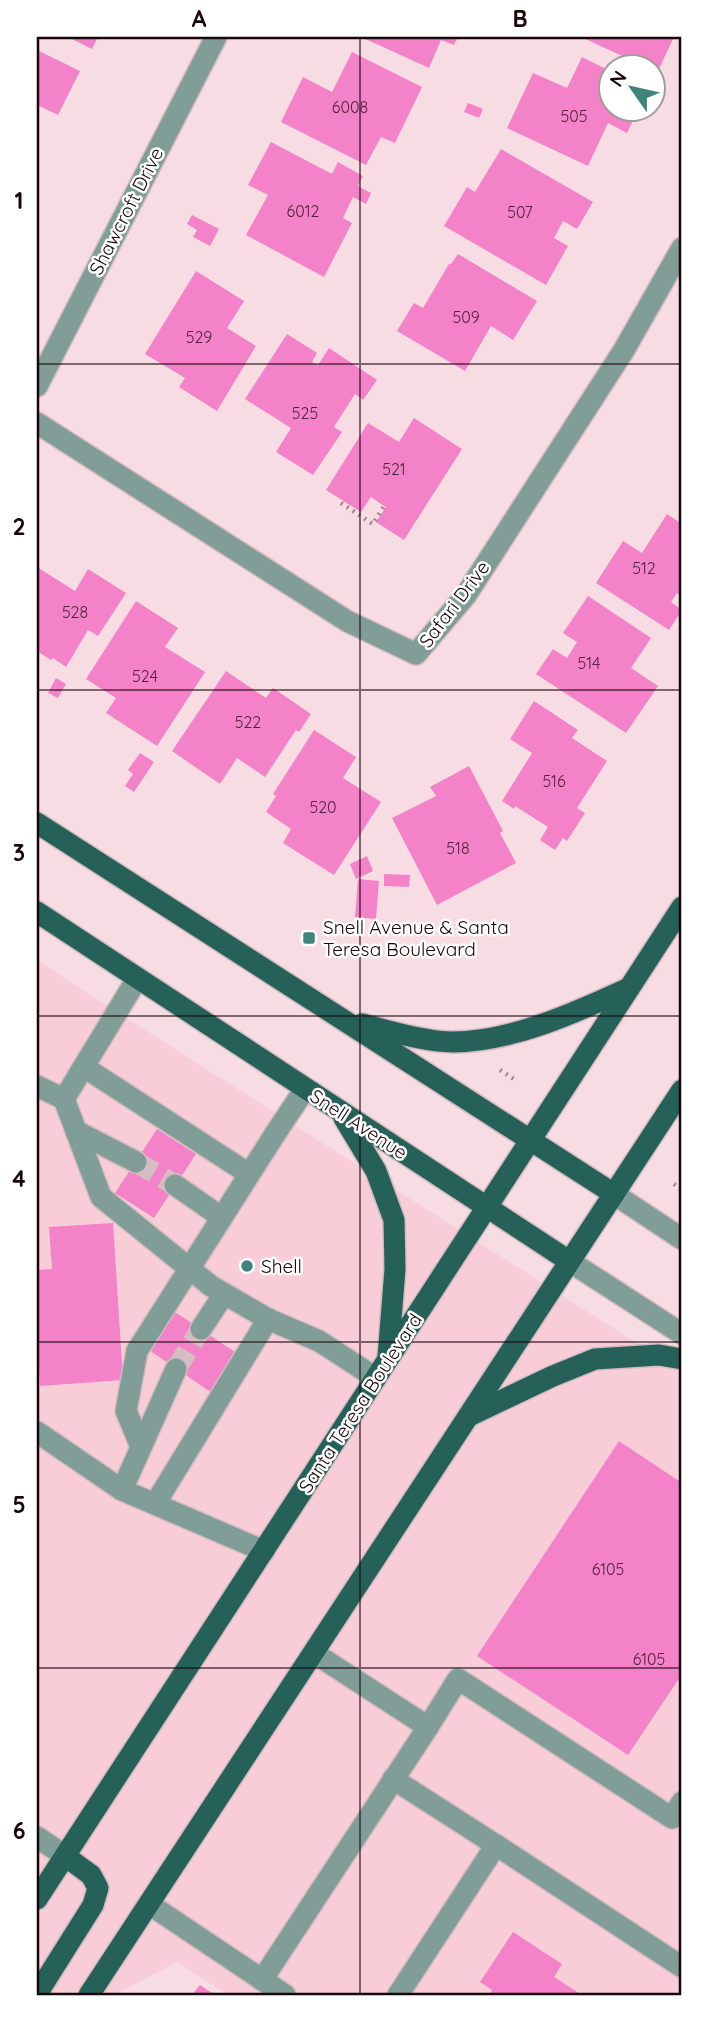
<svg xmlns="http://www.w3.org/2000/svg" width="719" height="2032" viewBox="0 0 719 2032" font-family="Quicksand,sans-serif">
	<rect width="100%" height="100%" fill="#f7dde3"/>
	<path fill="#f8cdd7" d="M37,959L70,982L682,1372V1995H228L177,1962L114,1995H37Z"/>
	<g fill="#f382c9">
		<path d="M68,37H98L92,49Z"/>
		<path d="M361,37H458L454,45L441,40L429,68Z"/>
		<path d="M581,37H674L657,73L652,70V66H644Z"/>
		<path d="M37,50L80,71L58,115L37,105Z"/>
		<path d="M352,52L422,87L395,143L381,137L366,165L281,122L303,77L332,92Z"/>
		<path d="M582,57L610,71V108H639L627,133L608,123L588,166L507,128L533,73L567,88Z"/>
		<path d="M468,103L483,109L479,118L464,112Z"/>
		<path d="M271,142L332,174L338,162L363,176L358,186L371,193L366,204L353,197L343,218L352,223L324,277L246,235L268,195L248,185Z"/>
		<path d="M501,149L593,202L577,229L563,221L554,238L568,246L546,285L444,226L467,187L475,192Z"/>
		<path d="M192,215L219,229L210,246L193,237L197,230L187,224Z"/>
		<path d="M458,254L537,301L513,340L491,326L465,371L397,331L414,303L423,308L449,264H451Z"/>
		<path d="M196,271L244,301L227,328L256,346L217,411L179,387L185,378L145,354Z"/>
		<path d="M287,334L317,353L312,362L318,365L329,348L377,380L363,400L355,394L334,427L342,432L313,475L276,452L291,428L245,399Z"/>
		<path d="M414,418L462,449L404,540L376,522L386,507L384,506L371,497L361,512L326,490L368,423L399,442Z"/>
		<path d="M667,514L682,524V596L677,593L671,602L682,610L669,630L596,583L623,541L642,553Z"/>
		<path d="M37,567L75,591L88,569L126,593L98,636L88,630L66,667L53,658L51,660L37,651Z"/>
		<path d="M588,596L651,638L631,668L658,686L626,733L536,674L553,649L567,658L577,642L563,633Z"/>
		<path d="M136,601L178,628L165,647L205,672L157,746L106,713L116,698L86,679Z"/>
		<path d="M226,671L266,698L273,688L311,714L299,732L296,730L265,777L237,758L220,784L172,751Z"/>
		<path d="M56,678L66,684L58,698L48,693Z"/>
		<path d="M534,701L578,730L572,738L607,761L577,808L585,813L567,841L563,838L555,850L540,840L548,827L515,806L514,809L502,801L532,753L510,739Z"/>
		<path d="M314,730L356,757L343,778L381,802L334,875L283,843L291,829L266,812L276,796L273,794Z"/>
		<path d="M140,753L154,762L134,792L125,786L133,774L128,770Z"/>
		<path d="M469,766L503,831L500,833L516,863L437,905L392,818L436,796L430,787Z"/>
		<path d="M367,856L373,871L356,879L350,864Z"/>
		<path d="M384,874L410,875L409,887L384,886Z"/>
		<path d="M358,879L379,881L376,919L355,917Z"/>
		<path d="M157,1129L196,1154L154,1218L115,1193Z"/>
		<path d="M113,1223L123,1380L40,1386L37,1328V1270L52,1269L49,1227Z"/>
		<path d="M175,1312L238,1354L212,1393L149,1350Z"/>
		<path d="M619,1441L682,1483V1674L628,1755L477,1656Z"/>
		<path d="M513,1932L562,1964L554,1977L582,1995H489L492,1990L480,1982Z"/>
		<path d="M200,1985L215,1995H192Z"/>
	</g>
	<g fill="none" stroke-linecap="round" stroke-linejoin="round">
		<g stroke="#d6bdc3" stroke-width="21" stroke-dasharray="21 10" stroke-linecap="butt">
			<path d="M136,1162L175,1185"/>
			<path d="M176,1369L201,1329"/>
		</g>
		<g stroke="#d3bbc0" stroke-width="24">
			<g id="minor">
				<path d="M37,386L216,37"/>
				<path d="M37,423L347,621L416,654L466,595L624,350L682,248"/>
				<path d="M137,979L64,1099L101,1197L211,1286L268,1319"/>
				<path d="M84,1067L249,1174"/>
				<path d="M37,1086L64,1099"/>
				<path d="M76,1131L136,1162"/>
				<path d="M175,1185L221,1217"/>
				<path d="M614,1194L682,1239"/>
				<path d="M569,1261L682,1334"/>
				<path d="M201,1329L224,1294"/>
				<path d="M37,1432L122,1490L264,1551"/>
				<path d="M141,1447L126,1411L137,1351L275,1134L305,1089"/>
				<path d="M122,1490L176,1369"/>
				<path d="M155,1504L268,1319L319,1341L376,1378"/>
				<path d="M314,1653L428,1727L458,1679L672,1818L682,1802"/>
				<path d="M393,1779L496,1845"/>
				<path d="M37,1837L65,1856"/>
				<path d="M149,1904L285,1995"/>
				<path d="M262,1980L428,1727"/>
				<path d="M398,1995L496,1845L682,1967"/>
			</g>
		</g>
		<g stroke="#d3bbc0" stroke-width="24">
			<g id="major">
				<path d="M37,823L614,1194"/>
				<path d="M37,912L569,1261"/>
				<path d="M362,1024C390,1031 425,1042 453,1042C511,1042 577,1012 629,988"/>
				<path d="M344,1118L376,1171L394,1220L395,1269L388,1357"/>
				<path d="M469,1416L553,1376L595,1359L659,1355L682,1359"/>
				<path d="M37,1899L682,907"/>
				<path d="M37,1994L93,1905L98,1888L91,1875L65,1856"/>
				<path d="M89,1995L682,1090"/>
			</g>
		</g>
		<g stroke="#9f888d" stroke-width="4.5" stroke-dasharray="2 5" stroke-linecap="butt">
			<path d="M341,503L373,524L384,506"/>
			<path d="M500,1070L517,1081"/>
			<path d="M674,1184L682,1190"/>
		</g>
		<use href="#minor" stroke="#809d97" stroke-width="21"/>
		<use href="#major" stroke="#266159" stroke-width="21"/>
	</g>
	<path fill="none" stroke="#19060b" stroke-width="2" stroke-opacity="0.55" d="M360,37V1995M37,364H682M37,690H682M37,1016H682M37,1342H682M37,1668H682"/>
	<g fill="#3f847a" stroke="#fff" stroke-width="2.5">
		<rect x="302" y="931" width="14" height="14" rx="3.5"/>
		<circle cx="247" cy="1266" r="7"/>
	</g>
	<g text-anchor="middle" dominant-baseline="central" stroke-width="5" stroke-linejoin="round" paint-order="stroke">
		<g font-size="16" fill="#50253a">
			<text x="350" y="107">6008</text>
			<text x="574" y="116">505</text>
			<text x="303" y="211">6012</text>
			<text x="520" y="212">507</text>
			<text x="466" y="317">509</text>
			<text x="199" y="337">529</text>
			<text x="305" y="413">525</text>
			<text x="394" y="469">521</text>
			<text x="644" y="568">512</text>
			<text x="75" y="612">528</text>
			<text x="589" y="663">514</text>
			<text x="145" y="676">524</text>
			<text x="248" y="722">522</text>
			<text x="554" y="781">516</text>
			<text x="323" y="807">520</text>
			<text x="458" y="848">518</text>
			<text x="608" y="1569">6105</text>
			<text x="649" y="1659">6105</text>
		</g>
		<g font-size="19" fill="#19060b" stroke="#fff">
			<text transform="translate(126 211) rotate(-63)">Shawcroft Drive</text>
			<text transform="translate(454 604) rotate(-53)">Safari Drive</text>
			<text transform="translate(359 1124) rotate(33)">Snell Avenue</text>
			<text transform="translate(360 1403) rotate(-57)">Santa Teresa Boulevard</text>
		</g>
		<g font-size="19" fill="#19060b" stroke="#fff" text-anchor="start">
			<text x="323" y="927">Snell Avenue &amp; Santa<tspan x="323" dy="22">Teresa Boulevard</tspan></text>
			<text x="261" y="1266">Shell</text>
		</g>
	</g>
	<rect width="719" height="2032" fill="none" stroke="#ffffff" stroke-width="77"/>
	<g transform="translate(632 88) rotate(304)"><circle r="33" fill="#ffffff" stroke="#a39b9d" stroke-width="2"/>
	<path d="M0-5L12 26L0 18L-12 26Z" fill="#3f847a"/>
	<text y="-10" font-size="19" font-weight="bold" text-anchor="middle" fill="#19060b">N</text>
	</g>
	<rect x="38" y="38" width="642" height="1956" fill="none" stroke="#19060b" stroke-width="2.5"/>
	<g font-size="23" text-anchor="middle" font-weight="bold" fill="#19060b">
		<text x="199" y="27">A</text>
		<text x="520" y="27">B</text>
		<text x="19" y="209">1</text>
		<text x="19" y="535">2</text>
		<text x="19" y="861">3</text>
		<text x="19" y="1187">4</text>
		<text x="19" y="1513">5</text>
		<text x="19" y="1839">6</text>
	</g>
</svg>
